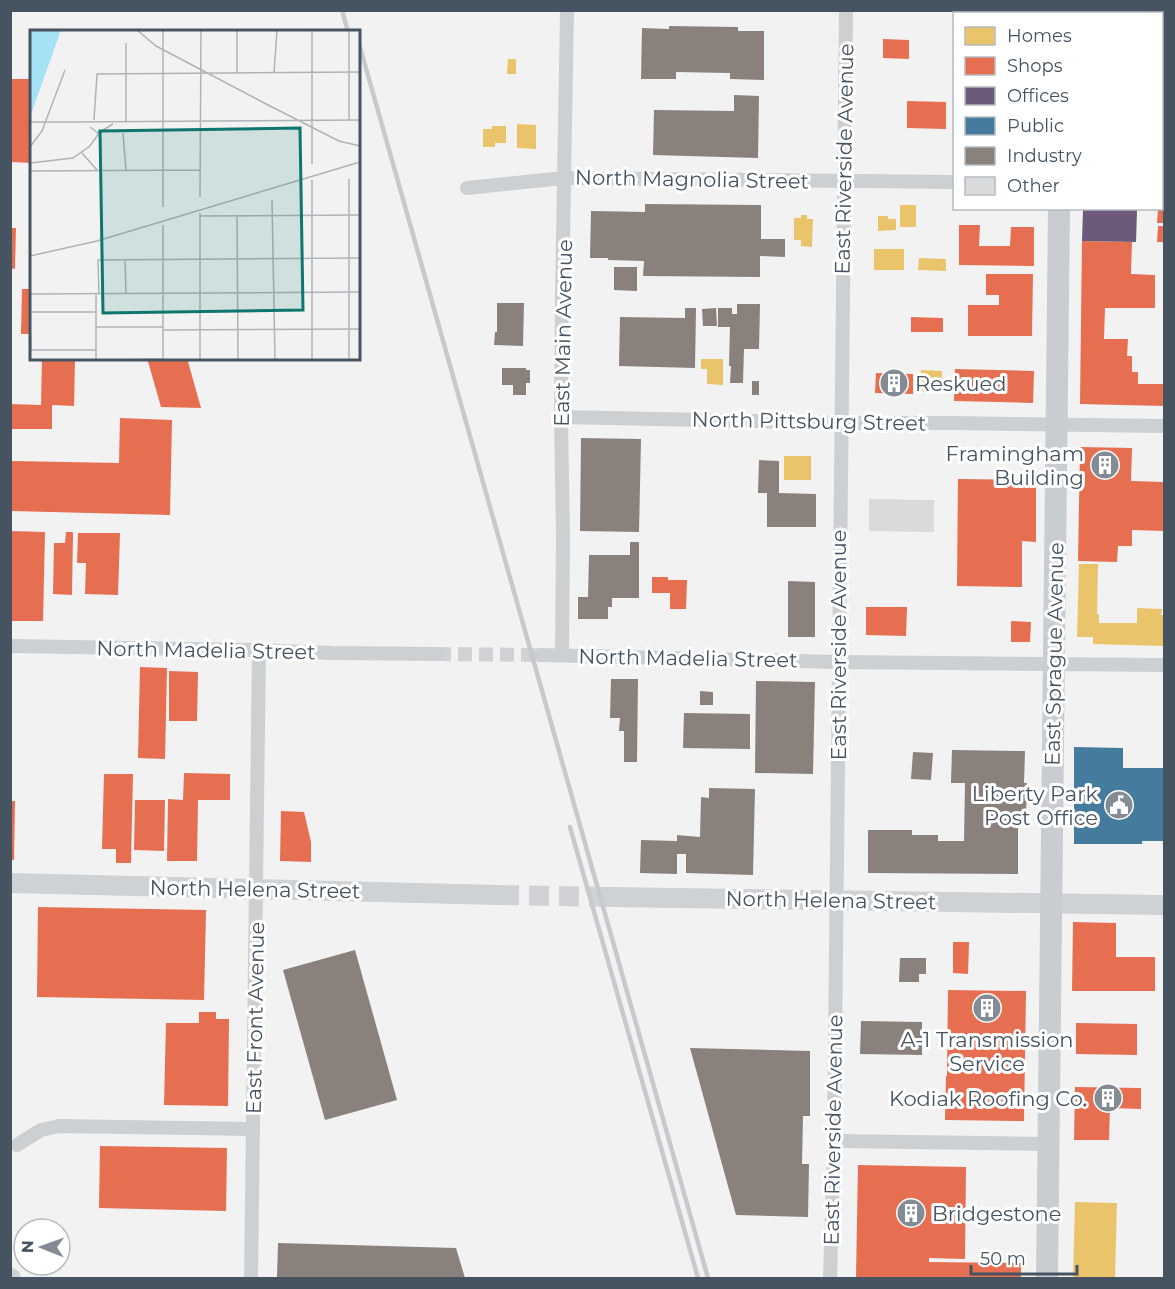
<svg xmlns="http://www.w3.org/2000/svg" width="1175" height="1289" viewBox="0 0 1175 1289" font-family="Montserrat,sans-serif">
	<rect width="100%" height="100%" fill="#f3f2f2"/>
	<g fill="#e9c46a">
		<path d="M508,59H516V74H507Z"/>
		<path d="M517,124L536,125V149L517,148Z"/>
		<path d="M492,126H506V143H495V147H483V129H492Z"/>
		<rect x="900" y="205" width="16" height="22"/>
		<path d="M801,215H807V219H813L812,247L801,246V240H794V218H801Z"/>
		<path d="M878,216H888V219H896V230L878,231Z"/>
		<rect x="874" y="249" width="30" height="21"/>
		<path d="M919,258L946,259V271L918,270Z"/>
		<path d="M701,359H723V385L707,384V369H701Z"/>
		<path d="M921,370L942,371L941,392L921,391Z"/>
		<rect x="784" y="456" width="27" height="24"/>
		<path d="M1079,564H1098L1097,614H1099V623H1137V608L1162,609L1161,615H1164V646L1093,644V637H1077Z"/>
		<path d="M1075,1202L1117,1203L1115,1278H1073Z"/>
	</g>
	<g fill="#e76f51">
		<path d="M959,10H1037L1036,14H959Z"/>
		<rect x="1085" y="10" width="34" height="4"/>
		<path d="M1162,36L1164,37V68H1162Z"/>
		<path d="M883,39L909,40V59L883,58Z"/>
		<path d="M10,79H32V163L10,162Z"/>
		<path d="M907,101L946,102V129L907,128Z"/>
		<rect x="1162" y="101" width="2" height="32"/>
		<path d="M1158,210H1164V223H1157Z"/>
		<path d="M959,225H980L979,246H1010L1011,227H1034V266L959,265Z"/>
		<path d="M1158,226H1164V242H1157Z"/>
		<path d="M10,228H16L15,269L10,268Z"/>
		<path d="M1082,241L1132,242L1131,274L1155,275V308H1105L1104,339H1128L1127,356H1132V372H1138V384H1164V406L1080,404Z"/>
		<path d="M986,274H1033L1032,336H968V305H999V295H986Z"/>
		<path d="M22,289H32V334H21Z"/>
		<path d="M911,317L943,318V332H911Z"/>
		<path d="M42,358H75L74,406L52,405V429H12L10,404L41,405Z"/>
		<path d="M147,358H187L201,408L161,407Z"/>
		<path d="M955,369L1034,371L1033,403L954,401Z"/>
		<path d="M876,373L913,374V394L875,393Z"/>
		<path d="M120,418L172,420L170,515L11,511L12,461L119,463Z"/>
		<path d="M1080,447L1132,448L1131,481L1164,482V531L1132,530V546H1118L1117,562L1078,561Z"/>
		<path d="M958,479L1036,480V542L1022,541V587L957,586Z"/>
		<path d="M10,531L45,532L43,621H10Z"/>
		<path d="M66,532H73L72,595L53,594L54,543H65Z"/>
		<path d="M78,533H120L118,595L85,594L86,563H77Z"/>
		<path d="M652,577H668V580H687L686,609H670V593H652Z"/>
		<path d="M866,607H907L906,636L866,635Z"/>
		<path d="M1011,621L1031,622L1030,642H1011Z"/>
		<path d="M140,667L167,668L165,759L138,758Z"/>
		<path d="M169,671L198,672L197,721H169Z"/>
		<path d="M184,773L230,774V800H198L197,861H167L168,799L183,800Z"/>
		<path d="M104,774H133L131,863H116V849H102Z"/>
		<path d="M135,800H165L164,851L134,850Z"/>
		<path d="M10,801H15L14,860H10Z"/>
		<path d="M281,811L304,812L311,842V862L280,861Z"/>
		<path d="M38,907L206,910L204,1000L37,997Z"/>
		<path d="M1073,922L1116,923V957H1155V991H1072Z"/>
		<path d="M953,942H969L968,974L953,973Z"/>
		<path d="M948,990L1026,991L1024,1121L945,1120L946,1076H947Z"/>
		<path d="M199,1012H216V1019H229L228,1106L164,1105L166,1023H199Z"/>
		<path d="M1076,1023L1137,1024V1055L1076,1054Z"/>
		<path d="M1075,1087L1141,1088V1109L1110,1108L1109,1140H1074Z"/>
		<path d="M100,1146L227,1148L226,1211L99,1208Z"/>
		<path d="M858,1165L966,1167L965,1259L929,1258V1262L1021,1263V1278H856Z"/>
	</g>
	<path fill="#6d597a" d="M1083,209L1137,210L1136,242L1082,241Z"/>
	<path fill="#457b9d" d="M1074,747L1123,748V768H1164V841H1142V844H1074Z"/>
	<g fill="#8a817c">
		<path d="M669,26L738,27V31H764V80L730,79V73L676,72V79H641L642,28L669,29Z"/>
		<path d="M734,95L759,96L758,158L653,155L654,110L734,111Z"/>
		<path d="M645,204L761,205V239H785V257L760,256V277L643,276L644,261L608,260V258H590L591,211L645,212Z"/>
		<path d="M614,267H637V291L614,290Z"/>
		<path d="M497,303H524L523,346L494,345L495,332H497Z"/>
		<path d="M737,304H760L759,349H744L743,383H730L731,366H729L730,327H718V308H732V314H737Z"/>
		<path d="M685,308H696L695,368L619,366L620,317L685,318Z"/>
		<path d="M716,308L717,326H703L702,309Z"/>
		<path d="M502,368H526V370H530V383H526V395H513V385H502Z"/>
		<rect x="752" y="381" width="7" height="14"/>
		<path d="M581,438L641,439L639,532L580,531Z"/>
		<path d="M759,460L779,461V493L816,494V527H767V493H758Z"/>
		<path d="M630,542H639V598H612V607H608V619H578V597H588L589,555H630Z"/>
		<path d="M788,581L815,582V637H788Z"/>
		<path d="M611,679H638L637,762H624V731H619L620,718H610Z"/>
		<path d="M756,681L815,682L813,774L755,773Z"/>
		<path d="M700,691L713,692V705H700Z"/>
		<path d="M684,713L750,714V749L683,748Z"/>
		<path d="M952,750L1025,751L1024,783H1027L1026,816H1018V874L868,873V830H912V835H938V841H964L965,783H951Z"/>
		<path d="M913,752L933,753L931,780L911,779Z"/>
		<path d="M709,788L755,789L753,875L686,873V854H677V874L640,873L641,840L677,841V835L700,837L701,797L709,798Z"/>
		<path d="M355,950L397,1100L325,1120L283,970Z"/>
		<path d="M900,958H926V974H919V982H899Z"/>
		<path d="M861,1021L922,1022V1055L860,1054Z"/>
		<path d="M690,1048L810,1051V1116H803L802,1164H809L808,1217L736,1215Z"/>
		<path d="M278,1243L456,1248L465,1278H277Z"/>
	</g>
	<path fill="#d9dadc" d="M869,499L934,500V532L869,531Z"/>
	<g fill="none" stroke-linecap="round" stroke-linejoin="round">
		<path stroke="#d0d2d5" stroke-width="14" stroke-dasharray="14 7" stroke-linecap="butt" d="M437,654L539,655"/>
		<path stroke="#d0d2d5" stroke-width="20" stroke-dasharray="20 10" stroke-linecap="butt" d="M499,895L610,897"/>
		<g stroke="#cdd0d3" stroke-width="14">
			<path d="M1162,186H1164"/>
			<path d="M467,188L564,178L954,182"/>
			<path d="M561,417L840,423H951L1164,426"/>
			<path d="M10,646L259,650L331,653L437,654"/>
			<path d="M539,655L838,662L1164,665"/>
			<path d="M562,655L563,538L561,417L562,297L567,10"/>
			<path d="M834,1141L1049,1144"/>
			<path d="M17,1145L41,1130L59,1126L253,1129"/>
			<path d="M251,1278L259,650"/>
			<path d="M830,1278L834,1141L846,10"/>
		</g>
		<g stroke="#ced2d5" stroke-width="20">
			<path d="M10,883L499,895"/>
			<path d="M610,897L1164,905"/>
			<path d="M10,1278H11"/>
		</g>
		<g stroke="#c9cdd1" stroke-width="22">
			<path d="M1061,14V10"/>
			<path d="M1047,1278L1059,208"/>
		</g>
		<g stroke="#c7c9cc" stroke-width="4.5">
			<path d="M342,10L348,32"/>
			<path d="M358,40L708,1278"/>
			<path d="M570,827L698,1278"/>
		</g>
	</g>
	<defs>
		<g id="building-disc" transform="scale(1.5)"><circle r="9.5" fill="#838b94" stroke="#fff"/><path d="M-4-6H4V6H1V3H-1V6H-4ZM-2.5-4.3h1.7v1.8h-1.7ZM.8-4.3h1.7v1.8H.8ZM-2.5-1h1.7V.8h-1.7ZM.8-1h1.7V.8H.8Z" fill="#fff"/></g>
		<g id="civic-disc" transform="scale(1.5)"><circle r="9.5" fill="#838b94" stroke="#fff"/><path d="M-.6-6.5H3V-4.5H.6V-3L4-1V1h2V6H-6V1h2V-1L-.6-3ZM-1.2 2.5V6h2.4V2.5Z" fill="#fff"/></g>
	</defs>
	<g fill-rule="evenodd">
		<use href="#building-disc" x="894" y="383"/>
		<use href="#building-disc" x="1105" y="465"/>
		<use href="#civic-disc" x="1119" y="805"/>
		<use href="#building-disc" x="987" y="1008"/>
		<use href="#building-disc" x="1108" y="1098"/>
		<use href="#building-disc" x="911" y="1213"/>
	</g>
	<g text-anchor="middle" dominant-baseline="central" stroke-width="6" stroke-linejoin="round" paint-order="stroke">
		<g font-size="21" fill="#465461" stroke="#fff">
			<text transform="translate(844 159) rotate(-89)">East Riverside Avenue</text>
			<text transform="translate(692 179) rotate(1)">North Magnolia Street</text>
			<text transform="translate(563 333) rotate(-89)">East Main Avenue</text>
			<text transform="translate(809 421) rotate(1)">North Pittsburg Street</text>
			<text transform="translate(838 645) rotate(-90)">East Riverside Avenue</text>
			<text transform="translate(206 650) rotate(1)">North Madelia Street</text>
			<text transform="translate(1054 654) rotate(-89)">East Sprague Avenue</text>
			<text transform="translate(688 658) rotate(1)">North Madelia Street</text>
			<text transform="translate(255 889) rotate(1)">North Helena Street</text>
			<text transform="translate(831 900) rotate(1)">North Helena Street</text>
			<text transform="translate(255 1018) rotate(-89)">East Front Avenue</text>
			<text transform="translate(833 1130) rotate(-89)">East Riverside Avenue</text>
		</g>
		<g font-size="21" fill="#465461" stroke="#fff" text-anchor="end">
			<text x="915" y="383" text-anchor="start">Reskued</text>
			<text x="1084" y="453">Framingham<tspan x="1084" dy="24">Building</tspan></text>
			<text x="1098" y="793">Liberty Park<tspan x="1098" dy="24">Post Office</tspan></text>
			<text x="987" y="1039" text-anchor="middle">A-1 Transmission<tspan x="987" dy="24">Service</tspan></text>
			<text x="1087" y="1098">Kodiak Roofing Co.</text>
			<text x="932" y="1213" text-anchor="start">Bridgestone</text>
		</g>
	</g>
	<g transform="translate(30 30)">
		<rect width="330" height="330" fill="#f3f2f2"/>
		<path d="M0,0H31L0,87Z" fill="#a5e2f5"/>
		<path fill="none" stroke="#aeb3b8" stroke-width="1.5" d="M107,0L126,16L240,76L309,111L330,116M207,0V43M244,43L247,0M64,90L67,44L330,42M319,90V0M0,92H42M41,92L330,90M96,92V13M60,97L68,103L83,94M93,103L96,140M0,117L12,101L35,40M52,123L67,140M0,133L43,128L60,116L69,103M282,134V0M0,141L170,140M319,149V330M170,167L171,0M242,170L245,330M133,177V0M170,183V330M170,186L330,185M207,186L208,330M133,195V330M0,226L67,211L330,132M95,230L96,263M282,262V330M282,262V150M66,263V330M69,263L68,230L330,228M0,264L330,262M0,282H66M0,286L1,320H66M66,297H133M133,300L330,299M86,330L133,329"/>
		<path fill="#0f766e" fill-opacity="0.15" stroke="#0f766e" stroke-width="3" d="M270,98L273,280L73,283L70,101Z"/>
		<rect width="330" height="330" fill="none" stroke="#465461" stroke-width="3"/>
	</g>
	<rect width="1175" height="1289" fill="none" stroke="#465461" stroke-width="24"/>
	<rect x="953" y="12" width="210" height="198" fill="#ffffff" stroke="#b5bbc0" stroke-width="1.5"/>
	<rect x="965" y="27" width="30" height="18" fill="#e9c46a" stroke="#b5bbc0" stroke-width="1.5"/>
	<text x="1007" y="42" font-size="18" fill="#465461">Homes</text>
	<rect x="965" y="57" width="30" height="18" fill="#e76f51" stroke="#b5bbc0" stroke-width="1.5"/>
	<text x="1007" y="72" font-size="18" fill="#465461">Shops</text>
	<rect x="965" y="87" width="30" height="18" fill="#6d597a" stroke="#b5bbc0" stroke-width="1.5"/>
	<text x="1007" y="102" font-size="18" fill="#465461">Offices</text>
	<rect x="965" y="117" width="30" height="18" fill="#457b9d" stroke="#b5bbc0" stroke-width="1.5"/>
	<text x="1007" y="132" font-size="18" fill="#465461">Public</text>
	<rect x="965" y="147" width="30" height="18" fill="#8a817c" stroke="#b5bbc0" stroke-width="1.5"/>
	<text x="1007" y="162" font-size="18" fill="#465461">Industry</text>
	<rect x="965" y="177" width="30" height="18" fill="#d9dadc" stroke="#b5bbc0" stroke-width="1.5"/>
	<text x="1007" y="192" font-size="18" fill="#465461">Other</text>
	<g transform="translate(42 1247) rotate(271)"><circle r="28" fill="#ffffff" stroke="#b5bbc0" stroke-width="1.5"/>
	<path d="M0-4.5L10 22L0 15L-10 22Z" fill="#838b94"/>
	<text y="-9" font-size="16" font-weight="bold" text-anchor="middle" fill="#465461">N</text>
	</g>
	<path d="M971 1265v9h106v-9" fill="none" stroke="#465461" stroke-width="3"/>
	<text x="980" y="1265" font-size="18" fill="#465461" stroke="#ffffff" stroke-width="4.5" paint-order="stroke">50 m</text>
</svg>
